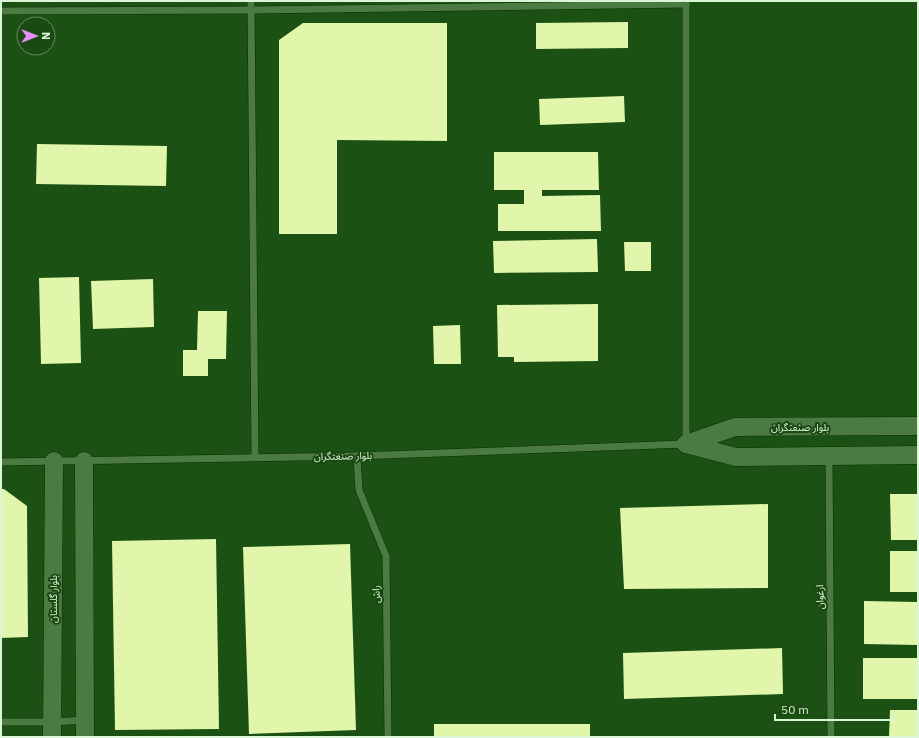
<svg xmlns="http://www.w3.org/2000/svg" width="919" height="738" viewBox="0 0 919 738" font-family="'IBM Plex Sans','Noto Sans Arabic',sans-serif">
	<rect width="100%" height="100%" fill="#1a4912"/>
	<path fill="#1b5112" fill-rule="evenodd" d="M1,1H918V737H1ZM24,24H48V48H24Z"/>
	<g fill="#e1f6ab">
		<path d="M628,22V48L536,49V23Z"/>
		<path d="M303,23H447V141L337,140V234H279V40Z"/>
		<path d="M624,96L625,122L540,125L539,99Z"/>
		<path d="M37,144L167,146L166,186L36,184Z"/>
		<path d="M494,152H598L599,190H542V196L600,195L601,231H498V204H524V190H494Z"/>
		<path d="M597,239L598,272L494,273L493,241Z"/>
		<path d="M624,242H651V271H625Z"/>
		<path d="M79,277L81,363L41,364L39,278Z"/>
		<path d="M153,279L154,327L93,329L91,281Z"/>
		<path d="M598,304V361L514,362V357H498L497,305Z"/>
		<path d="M198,311H227L226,359H208V376H183V350H197Z"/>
		<path d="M460,325L461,364H434L433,326Z"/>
		<path d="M1,489H4L27,506L28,637L1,638Z"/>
		<path d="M890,494H918V540H891Z"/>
		<path d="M768,504V588L624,589L620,508Z"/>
		<path d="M216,539L219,729L115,730L112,541Z"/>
		<path d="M350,544L356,730L249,734L243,547Z"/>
		<rect x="890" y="551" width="28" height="41"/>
		<path d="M864,601L918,602V645L864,644Z"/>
		<path d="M782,648L783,694L624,699L623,653Z"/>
		<rect x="863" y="658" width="55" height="41"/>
		<path d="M890,710H918V737H889Z"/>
		<rect x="434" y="724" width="156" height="13"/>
	</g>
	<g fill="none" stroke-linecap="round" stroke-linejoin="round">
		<g stroke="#082d03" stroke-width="8">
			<g id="service">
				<path d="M251,1L255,457"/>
				<path d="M1,11L251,10L686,4"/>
				<path d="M357,456L359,490L386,556L388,737"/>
				<path d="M829,456L831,737"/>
				<path d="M1,462L357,456L686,444V1"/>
				<path d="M1,722H52L85,720"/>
			</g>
		</g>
		<g stroke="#082d03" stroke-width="19">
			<g id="tertiary">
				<path d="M686,444L735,427L918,426"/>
				<path d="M686,444L736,457L918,455"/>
				<path d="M84,461L85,737"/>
				<path d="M52,737L54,461"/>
			</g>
		</g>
		<use href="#service" stroke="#4b7b43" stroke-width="7"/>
		<use href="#tertiary" stroke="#4b7b43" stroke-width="18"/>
	</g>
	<g text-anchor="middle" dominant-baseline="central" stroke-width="4" stroke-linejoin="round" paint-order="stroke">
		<g font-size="10" fill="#dbf6d7" stroke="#1a4912">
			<text x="800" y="427">بلوار صنعتگران</text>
			<text transform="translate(343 456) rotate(-1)">بلوار صنعتگران</text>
			<text transform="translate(376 594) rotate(-91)">راش</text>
			<text transform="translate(820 597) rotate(-91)">ارغوان</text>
			<text transform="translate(53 599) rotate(-90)">بلوار گلستان</text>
		</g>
	</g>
	<rect width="919" height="738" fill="none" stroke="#dbf6d7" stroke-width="4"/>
	<g transform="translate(36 36) rotate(90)"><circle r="19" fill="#1a4912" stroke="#678e61"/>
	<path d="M0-3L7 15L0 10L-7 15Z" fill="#ea8dfc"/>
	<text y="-6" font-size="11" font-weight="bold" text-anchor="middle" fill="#dbf6d7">N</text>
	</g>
	<path d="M775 714v6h120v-6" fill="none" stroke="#dbf6d7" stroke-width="2"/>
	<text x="781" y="714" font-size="12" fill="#dbf6d7" stroke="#1a4912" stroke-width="3" paint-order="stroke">50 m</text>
</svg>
